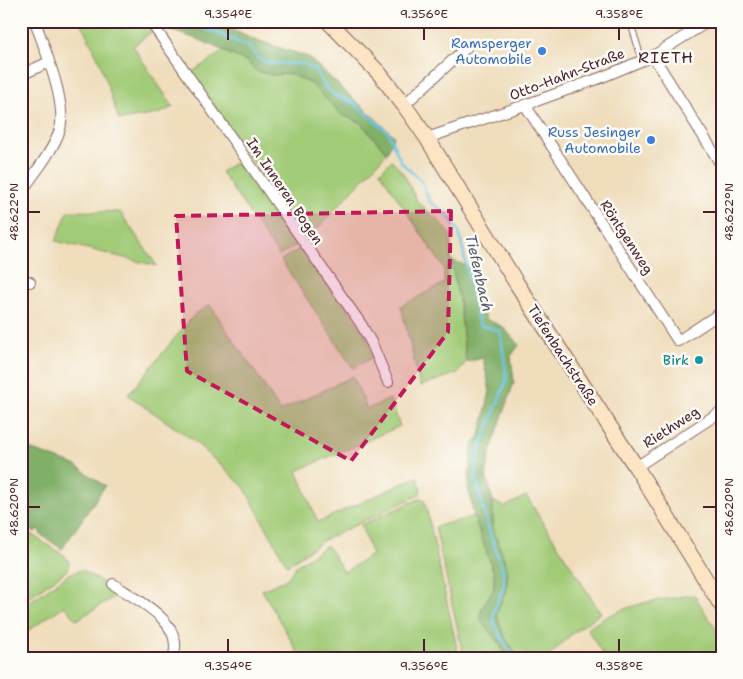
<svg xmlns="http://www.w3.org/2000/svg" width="743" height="679" viewBox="0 0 743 679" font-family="'Shantell Sans',sans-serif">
	<rect width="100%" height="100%" fill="#fdfcf7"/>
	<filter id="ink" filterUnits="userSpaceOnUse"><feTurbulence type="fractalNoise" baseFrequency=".02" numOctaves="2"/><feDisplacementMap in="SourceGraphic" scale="10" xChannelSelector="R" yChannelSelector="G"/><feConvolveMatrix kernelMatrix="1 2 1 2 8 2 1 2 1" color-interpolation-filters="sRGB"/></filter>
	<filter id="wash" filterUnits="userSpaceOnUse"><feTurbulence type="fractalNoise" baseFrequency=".0096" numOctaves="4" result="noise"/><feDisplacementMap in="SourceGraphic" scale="20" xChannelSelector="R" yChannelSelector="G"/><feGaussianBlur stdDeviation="1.12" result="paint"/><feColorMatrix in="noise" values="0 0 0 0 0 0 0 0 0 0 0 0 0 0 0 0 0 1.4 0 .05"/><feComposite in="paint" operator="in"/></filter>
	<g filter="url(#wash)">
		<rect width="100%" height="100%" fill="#efddbb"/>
		<g fill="#a1cb77" stroke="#767551">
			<path d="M80,21H147L153,31L133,46L173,107L158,114L119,120L99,60Z"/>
			<path d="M223,51L246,61L256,71L272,75L291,74L311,84L342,115L360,122L387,153L318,228L305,239L191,73Z"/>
			<path d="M242,158L297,241L296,245L279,256L221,172Z"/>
			<path d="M392,160L405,176L417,201L445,227L450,235L451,260L460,305L466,362L458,373L420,386L401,306L444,283V268L380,172Z"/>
			<path d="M68,211L120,212L157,266L56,241Z"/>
			<path d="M298,250L308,253L365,334L375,356L353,368L281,260Z"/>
			<path d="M210,305L281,411L353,376L367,409L390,399L400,426L297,471L318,522L417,477L421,489L419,495L324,540L287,565L244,487L193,440L128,395L194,315Z"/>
			<path d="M526,496L601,613L574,632L547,658H519L505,638L496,614L506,590L508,571L493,528V501L505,507Z"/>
			<path d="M419,499L424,500L428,515L459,658H301L262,590L287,579L296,566L327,545L344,572L372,555L361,525Z"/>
			<path d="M474,516L494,573V588L481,610L492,636L501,645L505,658H464L435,527Z"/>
			<path d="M21,528L65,556C69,562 71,564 66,571L21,603Z"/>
			<path d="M82,570L120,593L77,620L64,606L26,632L21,625V608L69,574Z"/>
			<path d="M694,595L722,639V658H605L587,629C624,603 651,601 694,595Z"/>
		</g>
		<g fill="#80af68" stroke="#65674a">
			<path d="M158,21H214L250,38L308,57L394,136L387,153L360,122L342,115L311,84L291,74L272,75L256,71L246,61L200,40L163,28Z"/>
			<path d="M451,260L472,268L486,319L503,327L519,345L511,356L514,382L490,453L486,476L493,501V528L508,571L506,590L496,614L505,638L519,658H505L501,645L481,620V610L494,588V573L474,516L468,487L472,446L480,436L490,391L483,358L466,362L460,305Z"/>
			<path d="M21,446L75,465L105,486L62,549L40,534L41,532L37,529L35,532L21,523Z"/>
		</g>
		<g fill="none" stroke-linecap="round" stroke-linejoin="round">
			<path stroke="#68c5e6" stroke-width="2.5" d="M179,21L218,33L249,47L259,59L267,63L304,64L315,70L324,85L334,95L354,103L388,132L401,162L422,182L430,202L446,213L459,232L479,325L500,331L507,379L479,451L476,481L490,534L503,570L504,585L494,611V623L513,658"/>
		</g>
	</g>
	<g filter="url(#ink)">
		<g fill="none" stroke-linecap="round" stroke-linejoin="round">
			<g stroke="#84625d" stroke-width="7">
				<path id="lane" d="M630,21L642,60"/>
			</g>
			<g stroke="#84625d" stroke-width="12">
				<g id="street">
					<path d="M150,21L361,324L372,344L388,382"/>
					<path d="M653,56L722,166"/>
					<path d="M21,75L49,62"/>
					<path d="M404,105L467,47"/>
					<path d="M525,105L678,341L722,312"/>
					<path d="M427,138L525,105L600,78L653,56L709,21"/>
					<path d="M21,192C34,174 54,150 60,129C67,102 44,48 35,21"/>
					<path d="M21,278L30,282"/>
					<path d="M636,467L722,411"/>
					<path d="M113,584C137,600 186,622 173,658"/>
				</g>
			</g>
			<g stroke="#84625d" stroke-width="17">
				<path id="secondary" d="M328,21L379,73L404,105L427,138L517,284L636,467L722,606"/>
			</g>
			<use href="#lane" stroke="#fff" stroke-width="5"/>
			<use href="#street" stroke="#fff" stroke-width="10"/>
			<use href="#secondary" stroke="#fce5c4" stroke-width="15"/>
		</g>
	</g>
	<path fill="#c2185b" fill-opacity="0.2" stroke="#c2185b" stroke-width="4" stroke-dasharray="10 6" stroke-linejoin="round" d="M451,211L448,332L351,461L187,371L176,216Z"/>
	<path fill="none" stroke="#4a1f2b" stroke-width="2" d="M228,28V40M424,28V40M619,28V40M28,212H40M703,212H716M28,507H40M703,507H716M228,639V652M424,639V652M619,639V652"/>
	<g fill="#3f7fe0" stroke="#fdfcf7" stroke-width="2">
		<circle cx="542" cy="51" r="5"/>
		<circle cx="651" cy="140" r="5"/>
	</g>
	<circle fill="#0f9aa8" stroke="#fdfcf7" stroke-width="2" cx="699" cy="360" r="5"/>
	<g text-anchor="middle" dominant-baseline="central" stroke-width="5" stroke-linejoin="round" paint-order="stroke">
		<g font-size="14" fill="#366cbe" stroke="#fdfcf7" text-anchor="end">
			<text x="532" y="43">Ramsperger<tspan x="532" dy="16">Automobile</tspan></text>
			<text x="641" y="132">Russ Jesinger<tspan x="641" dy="16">Automobile</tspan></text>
		</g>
		<g font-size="14" fill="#4a1f2b" stroke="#fdfcf7">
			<text transform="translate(567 74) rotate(-21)">Otto-Hahn-Straße</text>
			<text transform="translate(285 191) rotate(56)">Im Inneren Bogen</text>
			<text transform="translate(627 237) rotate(57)">Röntgenweg</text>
			<text transform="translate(563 355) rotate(57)">Tiefenbachstraße</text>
			<text transform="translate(671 427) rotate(-33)">Riethweg</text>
		</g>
		<g font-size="14" fill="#0d838f" stroke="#fdfcf7" text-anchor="end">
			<text x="689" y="360">Birk</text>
		</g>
		<g font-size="15" font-style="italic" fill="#54596c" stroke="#fdfcf7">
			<text transform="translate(479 273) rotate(77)">Tiefenbach</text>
		</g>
		<g font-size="16" letter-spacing="1" fill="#4a1f2b" stroke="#fdfcf7">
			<text x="666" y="57">RIETH</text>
		</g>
	</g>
	<rect width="743" height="679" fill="none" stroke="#fdfcf7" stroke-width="55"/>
	<rect x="28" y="28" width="688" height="624" fill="none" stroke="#4a1f2b" stroke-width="2"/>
	<g font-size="12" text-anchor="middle" fill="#4a1f2b">
		<text x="228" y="18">9.354°E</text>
		<text x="424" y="18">9.356°E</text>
		<text x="619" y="18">9.358°E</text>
		<text transform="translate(14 212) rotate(-90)" y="4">48.622°N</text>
		<text transform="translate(729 212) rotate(-90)" y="4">48.622°N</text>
		<text transform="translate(14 507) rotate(-90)" y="4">48.620°N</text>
		<text transform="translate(729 507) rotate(-90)" y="4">48.620°N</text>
		<text x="228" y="670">9.354°E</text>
		<text x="424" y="670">9.356°E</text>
		<text x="619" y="670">9.358°E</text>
	</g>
</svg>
